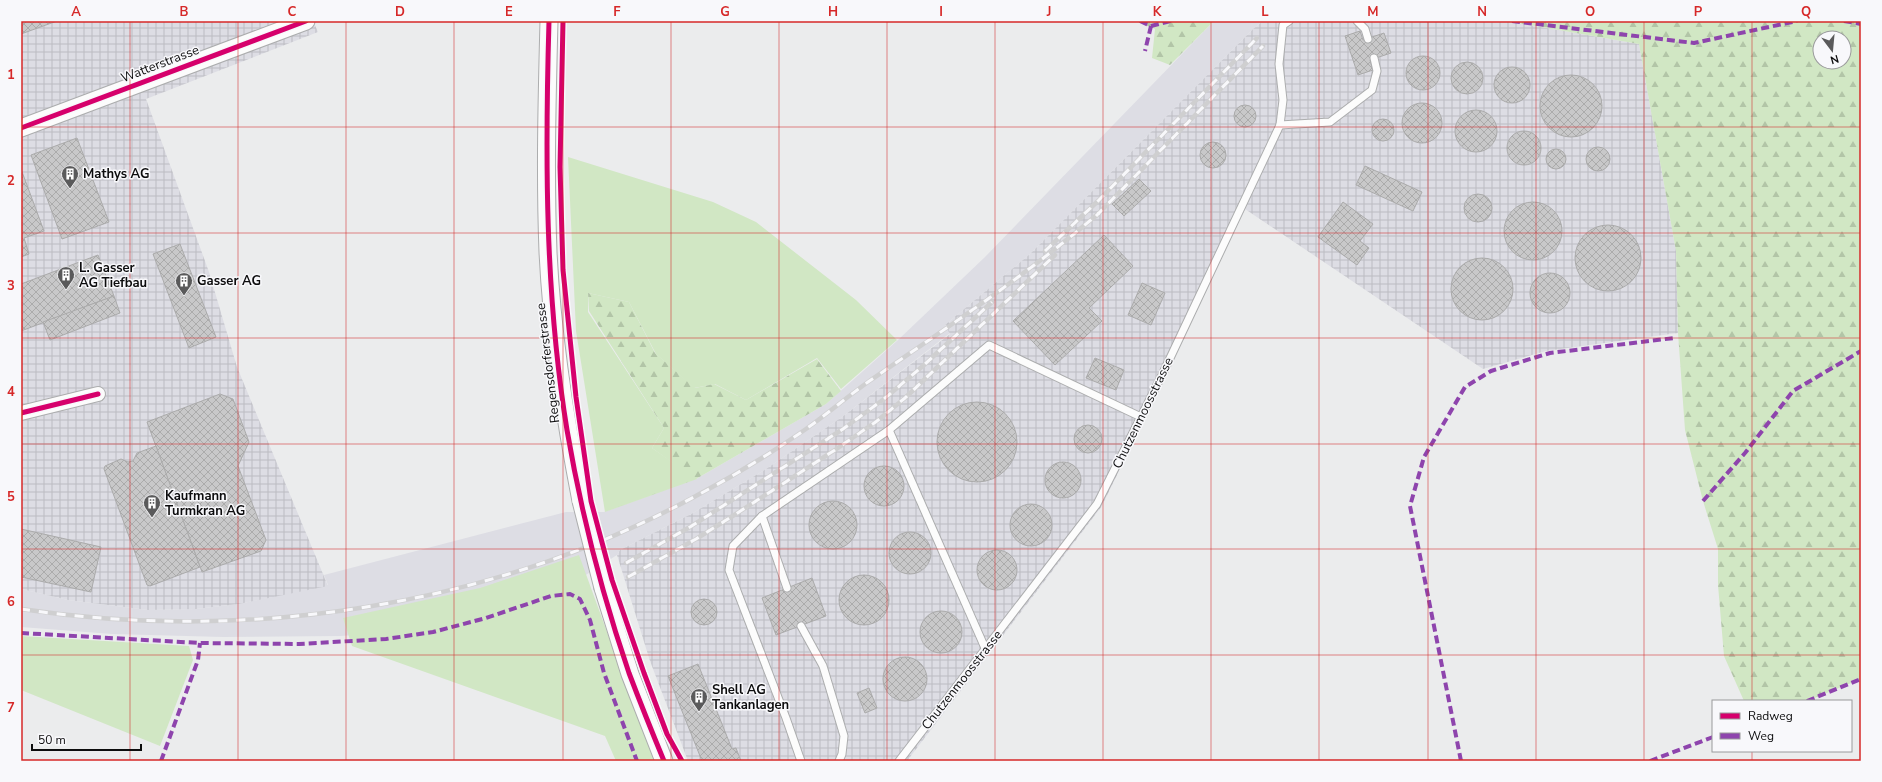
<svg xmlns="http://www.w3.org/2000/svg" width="1882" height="782" viewBox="0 0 1882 782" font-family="'Nunito Sans',sans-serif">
	<defs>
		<pattern id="industrial-grid" width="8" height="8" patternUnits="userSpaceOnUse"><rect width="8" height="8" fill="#dddde4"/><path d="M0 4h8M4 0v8" fill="none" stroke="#bcbcc2"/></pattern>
		<pattern id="forest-firs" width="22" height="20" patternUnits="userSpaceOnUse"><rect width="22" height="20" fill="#d1e7c4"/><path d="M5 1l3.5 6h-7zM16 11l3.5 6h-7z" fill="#b2c5a7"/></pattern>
		<pattern id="building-cross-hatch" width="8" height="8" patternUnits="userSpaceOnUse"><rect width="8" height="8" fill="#c8c8c9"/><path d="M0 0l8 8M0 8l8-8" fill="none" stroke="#ababab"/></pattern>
	</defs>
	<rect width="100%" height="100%" fill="#ebeced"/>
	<path fill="#dddde4" d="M1214,21H1263L1253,29L1030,254L945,325L950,333L842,417L766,469L693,513L620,550L617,555L581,578L399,631L341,636L223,637L112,634L21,627V589L68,600L148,610L196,609L239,604L328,585L324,575L566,512H604L696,479L826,404L898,340L985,257Z"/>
	<g fill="url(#industrial-grid)">
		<path d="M21,21H313L318,32L146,99L209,272L237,367L328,586L239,604L196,609L148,610L68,600L21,589Z"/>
		<path d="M1263,21H1506L1639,44L1676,251L1678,333L1546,351L1483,369L1245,209L1102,506L907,761H688L650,661L617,555L620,550L693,513L766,469L842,417L950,334L945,325L1030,254L1253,29Z"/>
	</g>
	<g fill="#d1e7c4">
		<path d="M568,157L713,202L756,222L856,300L897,340L841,389L817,358L746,400L715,384L694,388L656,354L629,302L588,293V312L664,428L652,448L697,479L605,512L576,331Z"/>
		<path d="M579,555L654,761H616L605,736L352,646L343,618L480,588Z"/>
		<path d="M21,636L189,646L193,660L160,746L21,690Z"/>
	</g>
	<g fill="url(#forest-firs)" fill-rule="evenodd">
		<path d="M1135,21H1214L1170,65L1152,58L1155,29Z"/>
		<path d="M1506,21H1861V679L1807,701H1744L1724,656L1718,585V549L1703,501L1685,430L1678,333L1676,251L1639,44ZM1820,38H1844V62H1820Z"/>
		<path d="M588,293L629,302L655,353L695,388L714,384L746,400L817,359L841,391L826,404L696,479L604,512L695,479L652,448L664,428L589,311Z"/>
	</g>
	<g fill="url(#building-cross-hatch)" stroke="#ababab">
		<path d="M21,21H57L21,34Z"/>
		<path d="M1360,31L1363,40L1384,33L1391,53L1370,60L1373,70L1358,75L1345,36Z"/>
		<circle cx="1423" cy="73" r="17"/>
		<circle cx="1467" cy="78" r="16"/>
		<circle cx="1512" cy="85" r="18"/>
		<circle cx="1571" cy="106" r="31"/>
		<circle cx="1422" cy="123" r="20"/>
		<circle cx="1245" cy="116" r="11"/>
		<circle cx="1476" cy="131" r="21"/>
		<circle cx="1383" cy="130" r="11"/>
		<circle cx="1524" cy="148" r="17"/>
		<path d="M77,138L109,222L62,239L31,155Z"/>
		<circle cx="1213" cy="155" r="13"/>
		<circle cx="1598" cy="159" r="12"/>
		<circle cx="1556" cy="159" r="10"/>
		<path d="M1365,166L1422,192L1413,211L1356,185Z"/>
		<path d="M21,169L44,231L24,238L29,254L21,257Z"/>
		<path d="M1139,179L1151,191L1124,216L1112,204Z"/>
		<circle cx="1478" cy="208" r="14"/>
		<path d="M1343,202L1373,224L1360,241L1369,248L1357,265L1318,237Z"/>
		<circle cx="1533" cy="231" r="29"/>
		<circle cx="1608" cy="258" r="33"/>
		<path d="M1104,235L1133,266L1089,308L1102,321L1055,365L1013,321Z"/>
		<path d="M180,244L216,337L189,348L153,254Z"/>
		<path d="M98,255L114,296L21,331V284Z"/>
		<circle cx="1482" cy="289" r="31"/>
		<circle cx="1550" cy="293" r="20"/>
		<path d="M1142,283L1165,293L1151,325L1128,315Z"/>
		<path d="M114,296L120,313L50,340L43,322Z"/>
		<path d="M1095,358L1124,370L1116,390L1086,378Z"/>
		<path d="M220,394L233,399L249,442L238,466L266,540L261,551L202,572L147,422Z"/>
		<circle cx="977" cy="442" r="40"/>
		<circle cx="1088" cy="439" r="14"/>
		<path d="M156,446L200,567L150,586L147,585L104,469L105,466L121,459L128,462L133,461L137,453Z"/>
		<circle cx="1063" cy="480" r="18"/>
		<circle cx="884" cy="486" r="20"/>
		<circle cx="833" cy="525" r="24"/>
		<circle cx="1031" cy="525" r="21"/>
		<path d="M21,529L101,547L91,592L21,577Z"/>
		<circle cx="910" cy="553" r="21"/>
		<circle cx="997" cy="570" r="20"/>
		<circle cx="864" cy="600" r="25"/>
		<path d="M812,578L826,616L776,635L762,598Z"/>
		<circle cx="704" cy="612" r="13"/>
		<circle cx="941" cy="632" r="21"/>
		<circle cx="905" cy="679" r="22"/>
		<path d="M698,664L732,749L736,748L741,761H702L668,676Z"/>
		<path d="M869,688L877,708L865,713L857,693Z"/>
	</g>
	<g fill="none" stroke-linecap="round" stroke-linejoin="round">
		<g stroke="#acadae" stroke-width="9">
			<g id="service">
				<path d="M1357,21L1365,29L1368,39"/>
				<path d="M1280,125L1330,122L1372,90L1377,71L1374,58"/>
				<path d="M889,430L985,648"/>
				<path d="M762,516L889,430L989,345L1141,417"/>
				<path d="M787,588L762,516L733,546L729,570L786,718L801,761"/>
				<path d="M801,626L823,666L844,736L842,754L839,761"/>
				<path d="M899,761L1097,504L1163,373L1280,125L1283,100L1279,64L1283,25L1289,21"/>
			</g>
		</g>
		<g stroke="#acadae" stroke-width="16">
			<path id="minor" d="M21,413L98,394"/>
		</g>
		<g stroke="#acadae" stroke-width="19">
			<g id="tertiary">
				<path d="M549,21C547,98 545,175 548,252C552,336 565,419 581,501"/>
				<path d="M21,128L306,21"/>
				<path d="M603,588L630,674L664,761"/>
			</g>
		</g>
		<use href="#service" stroke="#fcfcfc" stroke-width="7"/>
		<use href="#minor" stroke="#fcfcfc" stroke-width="14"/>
		<use href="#tertiary" stroke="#fcfcfc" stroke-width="17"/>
		<g stroke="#cfcfd0" stroke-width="4.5">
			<g id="rail">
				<path d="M1096,216L1263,46"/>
				<path d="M1045,251L1099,200L1257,38"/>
				<path d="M626,563L690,527L843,429L884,399L924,365L992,302"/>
				<path d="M628,577L696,539L739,512L835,450L877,421L905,398L1055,255"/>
				<path d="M21,609C249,643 490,607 694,497C732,477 770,454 806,429C827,414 847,397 868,382C946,328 1027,275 1099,213"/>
			</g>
		</g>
		<use href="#rail" stroke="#f8f8fb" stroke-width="3" stroke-dasharray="9" stroke-linecap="butt"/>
		<g stroke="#acadae" stroke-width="19" stroke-linecap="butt">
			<path id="tertiary-bridge" d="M581,501L603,588"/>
		</g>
		<use href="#tertiary-bridge" stroke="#fcfcfc" stroke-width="17"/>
		<g stroke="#8e44ad" stroke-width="4" stroke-dasharray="8 4" stroke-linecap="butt">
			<path d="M1140,21L1151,26L1145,51"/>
			<path d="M1512,21L1694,43L1797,21"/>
			<path d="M1844,21L1861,24"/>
			<path d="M1151,26L1171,21"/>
			<path d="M1703,501L1745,453L1793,391L1861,351"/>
			<path d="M21,633L200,643L299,644L386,639L433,632L486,618L551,596L570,594L580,599L590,620L604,673L637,761"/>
			<path d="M1807,701L1861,679"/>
			<path d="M161,761L198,660L200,643"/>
			<path d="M1461,761L1410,506L1424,457L1465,387L1491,371L1550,353L1674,338"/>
			<path d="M1650,761L1713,737"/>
		</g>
		<g stroke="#f8f8fb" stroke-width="8">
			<g id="cycleway">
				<path d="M549,21C545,158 545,295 567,430C581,512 602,594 629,673C640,702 652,732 664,761"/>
				<path d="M563,21L560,167L563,270L576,397L591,501L612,580L644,673L667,734L682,761"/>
				<path d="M21,128L306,21"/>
				<path d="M21,413L98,394"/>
			</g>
		</g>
		<use href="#cycleway" stroke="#d6006c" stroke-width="5"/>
	</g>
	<path fill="none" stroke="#d62828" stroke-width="1" stroke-opacity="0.55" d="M130,21V761M238,21V761M346,21V761M454,21V761M563,21V761M671,21V761M779,21V761M887,21V761M995,21V761M1103,21V761M1211,21V761M1319,21V761M1428,21V761M1536,21V761M1644,21V761M1752,21V701M21,127H1861M21,233H1861M21,338H1861M21,444H1861M21,549H1861M21,655H1861M1752,751V761"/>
	<defs>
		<g id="building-pin" transform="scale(0.9)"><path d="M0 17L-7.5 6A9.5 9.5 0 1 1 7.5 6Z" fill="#5a5a5b" stroke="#f8f8fb"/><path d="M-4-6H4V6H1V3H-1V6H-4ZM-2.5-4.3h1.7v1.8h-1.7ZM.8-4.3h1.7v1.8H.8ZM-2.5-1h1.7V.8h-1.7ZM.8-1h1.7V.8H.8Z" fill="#fff"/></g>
	</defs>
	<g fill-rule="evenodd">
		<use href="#building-pin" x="70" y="174"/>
		<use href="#building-pin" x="66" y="275"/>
		<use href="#building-pin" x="184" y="281"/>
		<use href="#building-pin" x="152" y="503"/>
		<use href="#building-pin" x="699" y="697"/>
	</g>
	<g text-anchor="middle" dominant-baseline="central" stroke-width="3" stroke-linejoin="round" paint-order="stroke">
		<g font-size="13" fill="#0c0c0d" stroke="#f8f8fb">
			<text transform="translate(160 64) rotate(-21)">Watterstrasse</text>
			<text transform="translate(548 363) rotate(-97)">Regensdorferstrasse</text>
			<text transform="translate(1143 413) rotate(-64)">Chutzenmoosstrasse</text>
			<text transform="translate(962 680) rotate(-52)">Chutzenmoosstrasse</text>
		</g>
		<g font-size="13" font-weight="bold" fill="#0c0c0d" stroke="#f8f8fb" text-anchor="start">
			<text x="83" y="174">Mathys AG</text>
			<text x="79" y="268">L. Gasser<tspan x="79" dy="15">AG Tiefbau</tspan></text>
			<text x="197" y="281">Gasser AG</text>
			<text x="165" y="496">Kaufmann<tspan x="165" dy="15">Turmkran AG</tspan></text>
			<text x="712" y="690">Shell AG<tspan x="712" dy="15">Tankanlagen</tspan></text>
		</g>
	</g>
	<rect width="1882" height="782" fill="none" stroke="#f8f8fb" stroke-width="44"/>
	<rect x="1712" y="700" width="140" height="52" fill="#f8f8fb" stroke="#9a9a9c"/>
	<rect x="1720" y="713" width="20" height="6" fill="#d6006c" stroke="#9a9a9c"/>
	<text x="1748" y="720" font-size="12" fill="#0c0c0d">Radweg</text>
	<rect x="1720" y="733" width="20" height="6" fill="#8e44ad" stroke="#9a9a9c"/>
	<text x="1748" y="740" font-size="12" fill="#0c0c0d">Weg</text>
	<g transform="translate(1832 50) rotate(164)"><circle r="19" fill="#f8f8fb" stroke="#9a9a9c"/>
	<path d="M0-3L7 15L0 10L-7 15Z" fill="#5a5a5b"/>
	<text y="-6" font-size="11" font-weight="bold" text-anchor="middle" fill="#0c0c0d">N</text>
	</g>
	<path d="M32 744v6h109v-6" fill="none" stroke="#0c0c0d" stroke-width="2"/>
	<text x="38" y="744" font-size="12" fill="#0c0c0d" stroke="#f8f8fb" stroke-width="3" paint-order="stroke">50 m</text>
	<rect x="22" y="22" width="1838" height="738" fill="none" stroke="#d62828" stroke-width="1.5"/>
	<g font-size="13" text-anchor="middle" font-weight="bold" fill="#d62828">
		<text x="76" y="16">A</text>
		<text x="184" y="16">B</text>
		<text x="292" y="16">C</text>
		<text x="400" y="16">D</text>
		<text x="509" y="16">E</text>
		<text x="617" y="16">F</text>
		<text x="725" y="16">G</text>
		<text x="833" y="16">H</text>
		<text x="941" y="16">I</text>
		<text x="1049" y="16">J</text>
		<text x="1157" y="16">K</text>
		<text x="1265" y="16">L</text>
		<text x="1373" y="16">M</text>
		<text x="1482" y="16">N</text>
		<text x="1590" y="16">O</text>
		<text x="1698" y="16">P</text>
		<text x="1806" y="16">Q</text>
		<text x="11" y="79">1</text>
		<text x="11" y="185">2</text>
		<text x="11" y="290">3</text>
		<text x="11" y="396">4</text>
		<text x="11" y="501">5</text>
		<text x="11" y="606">6</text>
		<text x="11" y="712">7</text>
	</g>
</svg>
